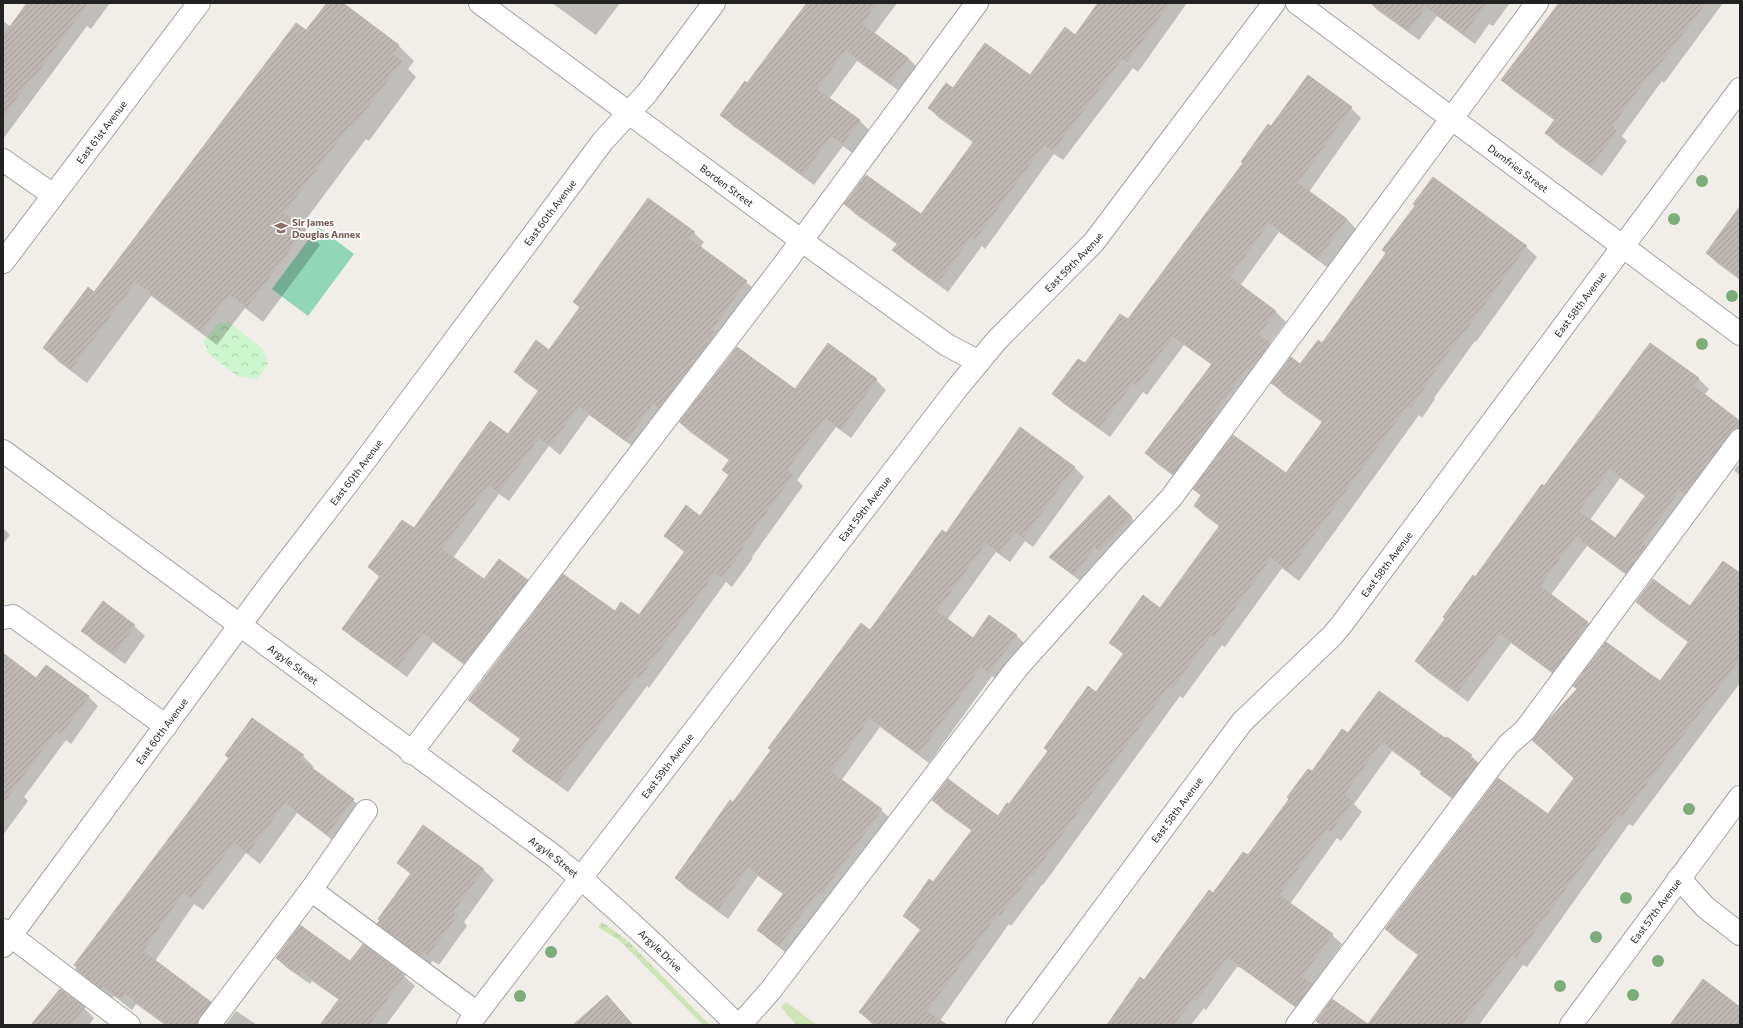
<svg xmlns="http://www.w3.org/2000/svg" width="1743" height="1028" viewBox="0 0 1743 1028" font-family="Commissioner,sans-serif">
	<defs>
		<pattern id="grass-tufts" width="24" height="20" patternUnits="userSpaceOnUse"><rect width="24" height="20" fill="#d0e5b6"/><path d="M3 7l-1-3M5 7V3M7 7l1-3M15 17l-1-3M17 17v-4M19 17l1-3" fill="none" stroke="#b2c49c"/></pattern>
		<pattern id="park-crowns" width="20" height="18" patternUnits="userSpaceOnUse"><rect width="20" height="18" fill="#cdf5ce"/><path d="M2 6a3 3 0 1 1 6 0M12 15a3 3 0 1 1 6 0" fill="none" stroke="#b0d2b1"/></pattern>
		<pattern id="building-hatch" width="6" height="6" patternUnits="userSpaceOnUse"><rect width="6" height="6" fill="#beb7b3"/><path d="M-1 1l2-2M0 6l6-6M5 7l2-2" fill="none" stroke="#a39d9a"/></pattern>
	</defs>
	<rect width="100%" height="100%" fill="#f1eeea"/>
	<g fill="url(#grass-tufts)">
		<path d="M602,922L628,941L710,1025H703L620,941L598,927Z"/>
		<path d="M786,1002L817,1025H796L781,1007Z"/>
	</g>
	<path fill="url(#park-crowns)" d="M229,322L263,349L268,364L257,379L238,377L208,353L204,341L217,324Z"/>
	<path fill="#91d6b8" d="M318,227L354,254L308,316L272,289Z"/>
	<g fill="#0003" fill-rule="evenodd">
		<path d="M28,3H110L91,29L87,26L3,139V21L11,27Z"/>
		<path d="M328,3H342L399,46L414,61L408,69L416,77L369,141L366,139L301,226L320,245L263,322L245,308L217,345L151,296L87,383L59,362L44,347L95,293L306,32Z"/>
		<path d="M552,3H620L596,35Z"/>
		<path d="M808,3H897L874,34L908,58L919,69L902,93L857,61L829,99L860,121L871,132L855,155L843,146L814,185L733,126L722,115L747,85Z"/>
		<path d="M1099,3H1187L1138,72L1133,68L1063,160L1054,154L985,249L982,246L948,292L904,260L894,250L898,245L855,214L845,204L921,216L974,143L939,118L929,108L953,89L1030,77L1075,36Z"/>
		<path d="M1371,3H1510L1493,26L1489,24L1475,44L1437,16L1419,40L1377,10Z"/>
		<path d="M1556,3H1723L1664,83L1662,81L1622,136L1627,141L1602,176L1556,143L1546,133L1555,121L1513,90L1503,80L1559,5Z"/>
		<path d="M1308,77L1351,108L1361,118L1309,192L1347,219L1356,229L1328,268L1279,232L1240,286L1276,312L1286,322L1270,343L1280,353L1183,483L1156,463L1146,453L1212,365L1184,345L1147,395L1143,392L1110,437L1064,404L1054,394L1128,321Z"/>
		<path d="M1740,232V280L1717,263L1707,253Z"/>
		<path d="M694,233L704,242L700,248L746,282L756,291L636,449L589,415L560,455L549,446L509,501L499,494L453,558L484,581L527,580L536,590L474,672L433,642L407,677L353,638L343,628L380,578L369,567L414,530L508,435L539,392L524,381L515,372L549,351L580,308L574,302Z"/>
		<path d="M1526,247L1537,257L1476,342L1475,341L1434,398L1435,399L1422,418L1419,415L1299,581L1282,568L1225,647L1222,645L1183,698L1180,696L1043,885H1042L1011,926L1009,924L937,1025H874L871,1023L860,1012L921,931L904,916L933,884L972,831L944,811L933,800L998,817L1010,805L1049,752L1045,748L1096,693L1124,655L1110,642L1161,609L1220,527L1205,516L1195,506L1202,496L1195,489L1286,474L1323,423L1283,394L1273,383L1301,366L1322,344Z"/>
		<path d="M1650,344L1699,379L1709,389L1704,395L1740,422V443L1636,582L1587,546L1550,596L1588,623L1598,633L1563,681L1511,643L1468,702L1426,671L1416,661L1476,578ZM1620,478L1646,497L1616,539L1590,520Z"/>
		<path d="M876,380L886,390L851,438L836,427L797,480L803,486L752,557L753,558L732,587L726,582L649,688L647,686L568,792L524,761L514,751L521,740L479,709L469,699L615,613L639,616L685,553L665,536L700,517L730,476L724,470L730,461L690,432L680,422L795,390Z"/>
		<path d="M1740,463V476L1734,470Z"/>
		<path d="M1074,467L1084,477L1033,547L1025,541L1010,562L996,552L947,620L973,639L1016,635L1026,645L999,682L992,676L929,763L880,727L841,781L881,810L891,819L789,955L768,939L759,930L784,895L758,876L728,919L686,888L676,878L733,803L946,534Z"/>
		<path d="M1109,496L1140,526L1108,559L1104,554L1083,583L1059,565L1051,557Z"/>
		<path d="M3,528L10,535L3,544Z"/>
		<path d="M1740,575V683L1633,826L1629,824L1527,967L1523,965L1479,1025H1368L1419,956L1396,939L1386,929L1548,815L1661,682L1689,643L1647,612L1637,602L1690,607Z"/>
		<path d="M134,626L145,636L125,664L93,641L83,631Z"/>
		<path d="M3,654L37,679L46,666L89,697L98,706L71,744L66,740L24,797L28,801L3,835Z"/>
		<path d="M1349,735L1446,740L1471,756L1481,765L1462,806L1431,783L1422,773L1392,751L1354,804L1362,812L1341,841L1337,838L1290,904L1332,935L1342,944L1312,986L1321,995L1306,1015L1241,968L1237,967L1206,1010L1204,1008L1191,1025H1108L1213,895L1248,857L1312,773Z"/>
		<path d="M303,756L314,767L312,769L353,800L364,811L339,845L297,813L260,864L246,853L203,910L194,904L155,961L210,1002L222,1014L214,1025H165L136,1004L132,1010L114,996L112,998L88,980L77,969Z"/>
		<path d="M398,862L483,869L494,880L464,922L467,926L439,965L433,961L430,964L389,934L379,923L411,875Z"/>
		<path d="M277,958L350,962L404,976L415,986L386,1025H321L339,1000L312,981L310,984L287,968Z"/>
		<path d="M84,1008L94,1018L89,1025H32Z"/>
		<path d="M236,1011L257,1025H225Z"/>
	</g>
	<g fill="url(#building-hatch)" stroke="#c1b5ae" fill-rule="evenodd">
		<path d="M27,3H88L33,79L31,78L3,117V36Z"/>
		<path d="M327,3H343L399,45L393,54L402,61L353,127L350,125L284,213L306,229L247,307L229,294L201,331L136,282L71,369L43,348L88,287L94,292L296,23L306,30Z"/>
		<path d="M807,3H877L862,24L908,58L890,83L846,50L817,89L860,120L843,144L831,136L803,175L720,115L745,81L747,83Z"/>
		<path d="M1098,3H1170L1127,62L1122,59L1053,151L1044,145L975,240L971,237L938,283L892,250L898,243L844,204L866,175L921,214L974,141L928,108L946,83L953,88L985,43L1030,75L1065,27L1075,35Z"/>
		<path d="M1370,3H1487L1464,34L1426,7L1409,31Z"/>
		<path d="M1559,3H1706L1653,73L1651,72L1612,126L1617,131L1591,166L1545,133L1555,119L1501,80Z"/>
		<path d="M1308,75L1352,107L1298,183L1347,219L1318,259L1269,223L1230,277L1276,311L1259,335L1270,343L1251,369L1248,367L1211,418L1213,420L1173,474L1145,453L1212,364L1173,336L1137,386L1133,383L1099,428L1052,394L1078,359L1085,363L1120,314L1128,319L1243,163L1241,162L1268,124L1271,126Z"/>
		<path d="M1433,177L1527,246L1465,332L1464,331L1424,387L1425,388L1411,408L1408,405L1288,571L1271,558L1214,637L1211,635L1172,689L1169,686L1032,876L1031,875L1000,916L998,914L927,1011L947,1025H876L859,1012L921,929L903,916L929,879L933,882L972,830L932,800L948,779L998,816L1007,803L1009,804L1048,751L1044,748L1088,686L1096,692L1124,653L1109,643L1143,595L1160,608L1220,525L1194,506L1201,495L1193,489L1233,435L1286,473L1323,421L1271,383L1291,357L1300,364L1318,340L1322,343L1386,253L1382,250L1415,206L1413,204Z"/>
		<path d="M648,198L695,232L690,239L747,281L712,329L716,332L659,408L653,403L626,441L579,406L550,446L539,438L499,492L489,485L442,549L484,579L499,559L528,580L464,663L423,633L397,668L342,629L380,576L368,567L402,520L414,528L490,421L508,434L539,390L514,372L536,340L549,350L580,307L573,302Z"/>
		<path d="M1740,206V278L1706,253Z"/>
		<path d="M828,343L877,379L841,429L825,418L787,470L793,475L742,547L744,548L722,578L715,573L639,679L636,677L557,783L512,751L521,738L468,700L563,574L615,611L621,602L639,615L685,551L664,536L686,505L700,516L729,475L722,470L730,459L679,422L737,347L795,389Z"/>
		<path d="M1650,343L1699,378L1694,386L1740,421V428L1735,429L1730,433L1684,494L1680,490L1642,543L1646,546L1626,573L1576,536L1540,586L1588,622L1553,672L1500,634L1458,692L1415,661L1445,619L1443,617L1473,575L1475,577L1542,484L1544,486ZM1610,469L1646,495L1615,538L1579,511Z"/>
		<path d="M1020,427L1075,467L1023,538L1015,532L1000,553L986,543L937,611L973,638L989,615L1017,635L989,673L981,667L919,754L870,718L831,772L882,809L821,895L818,892L779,946L757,930L784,893L748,867L718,910L675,878L730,800L733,802L771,750L768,748L861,623L870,630L942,530L946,533Z"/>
		<path d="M1109,495L1132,517L1099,551L1095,547L1074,575L1049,557Z"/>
		<path d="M1723,561L1740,573V659L1622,817L1619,815L1516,958L1513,955L1462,1025H1321L1316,1021L1332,999L1368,1024L1419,954L1385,929L1498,778L1548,814L1574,778L1532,740L1547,721L1577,689L1573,686L1606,642L1660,681L1689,641L1636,602L1653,579L1690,606Z"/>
		<path d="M103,601L135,625L114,654L81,631Z"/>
		<path d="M3,653L36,678L46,665L89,696L61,735L56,731L3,804Z"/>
		<path d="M1379,691L1445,738L1447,737L1472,755L1470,757L1478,763L1452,797L1420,774L1422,771L1382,742L1344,795L1353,801L1331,832L1327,829L1279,895L1333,934L1302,977L1312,984L1295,1006L1230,959L1227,958L1196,1001L1193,999L1174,1025H1107L1140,977L1144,980L1209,890L1213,893L1243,852L1248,855L1289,799L1287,797L1308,769L1312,771L1342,729L1348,733Z"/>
		<path d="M252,718L304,755L300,759L354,799L327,834L285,803L248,853L234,843L191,899L183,893L143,951L211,1002L199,1017L197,1025H168L125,994L121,999L102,986L100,988L76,969L77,967L74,965L229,758L225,755Z"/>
		<path d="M423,825L484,869L453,912L458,915L428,955L422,951L420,955L377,924L380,920L378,919L411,873L397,863Z"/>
		<path d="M300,925L350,961L363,944L405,975L369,1025H320L339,999L301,971L299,975L276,958Z"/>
		<path d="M1703,979L1740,1007V1025H1670Z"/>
		<path d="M60,989L85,1007L70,1025H31Z"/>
		<path d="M607,995L633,1025H573Z"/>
	</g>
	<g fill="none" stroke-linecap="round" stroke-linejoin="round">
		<g stroke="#a3a3a3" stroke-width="24">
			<g id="minor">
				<path id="s1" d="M480,3L802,241L947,345L979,362"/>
				<path id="s2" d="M1297,3L1740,334"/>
				<path d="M3,160L53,195"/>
				<path id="s3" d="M3,262L199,3"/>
				<path id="s4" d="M3,451L554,856C619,909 678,966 737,1025"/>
				<path d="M3,618L13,616L166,726"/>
				<path d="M411,753L782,267L977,3"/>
				<path d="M1679,878L1705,907L1740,934"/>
				<path d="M311,890L477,1013"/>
				<path d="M3,930L129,1025"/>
				<path id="s5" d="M3,946L271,583L358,470L603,141L647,93L714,3"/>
				<path d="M209,1025L311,890L366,811"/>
				<path id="s6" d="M468,1025L958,387L997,340L1094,242L1274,3"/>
				<path d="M740,1025L770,991L1017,668L1117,556L1171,498L1537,3"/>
				<path id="s7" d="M1017,1025L1242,722L1332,636L1342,624L1740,89"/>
				<path d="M1297,1025L1492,765L1508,745L1525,730L1740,440"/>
				<path id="s8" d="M1571,1025L1740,797"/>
			</g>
		</g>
		<use href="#minor" stroke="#fff" stroke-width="22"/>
	</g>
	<g fill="#7aad78">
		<circle cx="1702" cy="181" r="6"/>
		<circle cx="1674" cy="219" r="6"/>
		<circle cx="1732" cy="296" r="6"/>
		<circle cx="1702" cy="344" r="6"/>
		<circle cx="1689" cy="809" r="6"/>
		<circle cx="1626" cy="898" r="6"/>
		<circle cx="1596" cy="937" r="6"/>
		<circle cx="551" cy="952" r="6"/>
		<circle cx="1658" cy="961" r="6"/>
		<circle cx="1560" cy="986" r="6"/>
		<circle cx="1633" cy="995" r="6"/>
		<circle cx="520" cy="996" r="6"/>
	</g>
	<defs>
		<g id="school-bare" transform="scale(1.08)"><path d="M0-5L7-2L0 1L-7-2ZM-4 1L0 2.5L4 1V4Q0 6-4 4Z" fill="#8d6e63" stroke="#fff" stroke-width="2.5" paint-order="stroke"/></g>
	</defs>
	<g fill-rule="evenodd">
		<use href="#school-bare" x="281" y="228"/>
	</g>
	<g text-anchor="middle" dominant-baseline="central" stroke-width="3.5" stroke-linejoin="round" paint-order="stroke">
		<g font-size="10" fill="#222" stroke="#fff">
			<text stroke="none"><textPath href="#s3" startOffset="163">East 61st Avenue</textPath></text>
			<text stroke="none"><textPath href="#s2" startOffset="276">Dumfries Street</textPath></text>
			<text stroke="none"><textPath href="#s1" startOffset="307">Borden Street</textPath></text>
			<text stroke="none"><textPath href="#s5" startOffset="915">East 60th Avenue</textPath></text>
			<text stroke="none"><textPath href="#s6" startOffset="975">East 59th Avenue</textPath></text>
			<text stroke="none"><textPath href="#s7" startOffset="916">East 58th Avenue</textPath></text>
			<text stroke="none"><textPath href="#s5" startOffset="591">East 60th Avenue</textPath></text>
			<text stroke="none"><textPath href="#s6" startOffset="651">East 59th Avenue</textPath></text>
			<text stroke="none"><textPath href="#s7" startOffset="592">East 58th Avenue</textPath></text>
			<text stroke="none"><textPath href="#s4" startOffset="360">Argyle Street</textPath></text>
			<text stroke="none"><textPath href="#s5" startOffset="267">East 60th Avenue</textPath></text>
			<text stroke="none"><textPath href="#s6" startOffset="327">East 59th Avenue</textPath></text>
			<text stroke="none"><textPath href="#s7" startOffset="268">East 58th Avenue</textPath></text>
			<text stroke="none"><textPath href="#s4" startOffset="684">Argyle Street</textPath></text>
			<text stroke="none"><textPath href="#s8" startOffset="142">East 57th Avenue</textPath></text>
			<text stroke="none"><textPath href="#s4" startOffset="826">Argyle Drive</textPath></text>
		</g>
		<g font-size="10" font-weight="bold" fill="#785e54" stroke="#fff" text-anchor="start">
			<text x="292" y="222">Sir James<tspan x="292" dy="12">Douglas Annex</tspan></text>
		</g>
	</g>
	<rect width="1743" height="1028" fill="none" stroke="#222222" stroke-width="8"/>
</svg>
